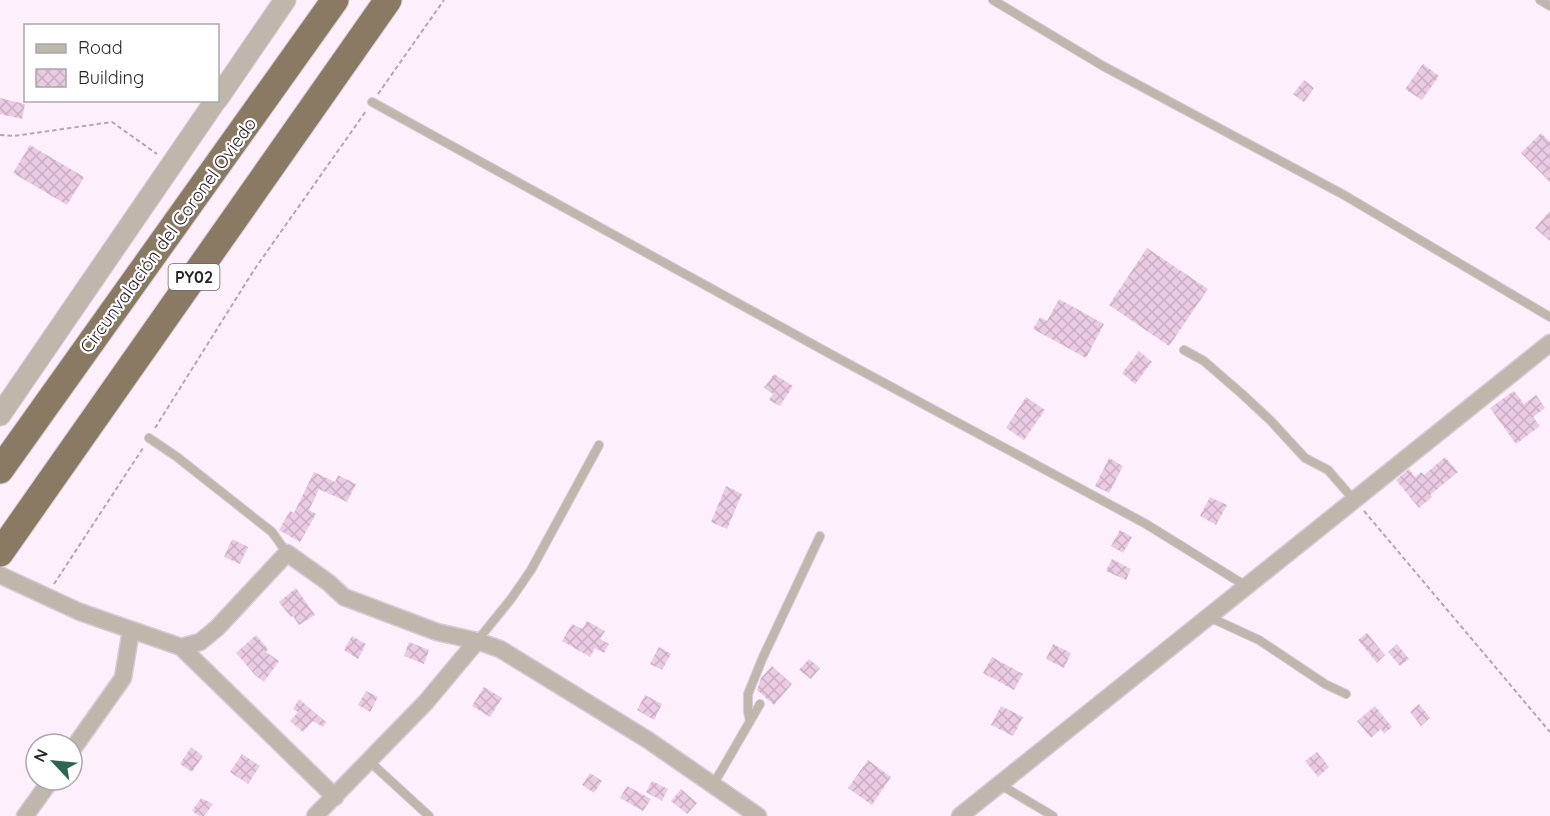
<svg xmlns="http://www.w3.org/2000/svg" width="1550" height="816" viewBox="0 0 1550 816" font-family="Quicksand,sans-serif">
	<defs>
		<pattern id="building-cross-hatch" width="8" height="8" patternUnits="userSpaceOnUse" patternTransform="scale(1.5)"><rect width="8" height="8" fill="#eacbe3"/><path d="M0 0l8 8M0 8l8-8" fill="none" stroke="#c9aec3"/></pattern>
	</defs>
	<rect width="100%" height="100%" fill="#feeffd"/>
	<g fill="url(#building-cross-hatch)">
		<path d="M1423,64L1439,76L1422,100L1405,89Z"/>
		<path d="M1304,80L1314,88L1304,102L1293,94Z"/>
		<path d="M0,98L25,104L22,119L0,114Z"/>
		<path d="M1541,133L1550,142V182L1521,153Z"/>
		<path d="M30,145L84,177L67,205L13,173Z"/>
		<path d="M1550,211V241L1535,228Z"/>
		<path d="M1147,248L1208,289L1169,346L1109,305Z"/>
		<path d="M1059,299L1104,324L1086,358L1033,329L1040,317L1047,321Z"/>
		<path d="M1139,351L1152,362L1135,384L1122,373Z"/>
		<path d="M774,374L793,386L780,406L769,400L773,394L764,388Z"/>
		<path d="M1514,391L1524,404L1536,395L1545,408L1533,417L1540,426L1516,444L1490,408Z"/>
		<path d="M1026,397L1045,410L1024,440L1006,428Z"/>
		<path d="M1445,457L1458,472L1430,495L1432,497L1419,508L1396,480L1409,469L1415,477L1421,472L1424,475Z"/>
		<path d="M1109,458L1123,466L1109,493L1095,486Z"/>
		<path d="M314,472L335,482L338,475L356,484L347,502L319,489L309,510L316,514L300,542L279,530L290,511L294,513Z"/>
		<path d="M726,486L742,494L727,529L711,522Z"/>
		<path d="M1210,497L1227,505L1216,525L1200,516Z"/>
		<path d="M1120,530L1132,537L1123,553L1111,546Z"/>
		<path d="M232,539L248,547L240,564L224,557Z"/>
		<path d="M1112,559L1131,569L1126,580L1106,571Z"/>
		<path d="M296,588L315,615L299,625L293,616L291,617L279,602Z"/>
		<path d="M587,621L605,631L600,639L609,644L604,653L595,648L590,657L562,641L572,624L582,629Z"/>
		<path d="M1367,633L1385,655L1377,663L1358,640Z"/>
		<path d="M256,635L268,649L266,652L279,661L264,682L255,675L236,653Z"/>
		<path d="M352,636L366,644L358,659L344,650Z"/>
		<path d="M409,642L429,650L424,664L404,656Z"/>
		<path d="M1053,644L1071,653L1064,668L1046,659Z"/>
		<path d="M1397,644L1409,659L1400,666L1388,652Z"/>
		<path d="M659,647L671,654L662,670L650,664Z"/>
		<path d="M992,657L1023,674L1014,690L983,673Z"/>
		<path d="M809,659L820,668L811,679L799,670Z"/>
		<path d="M772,666L792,684L774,705L757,690L761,678Z"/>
		<path d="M484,687L502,698L490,717L472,706Z"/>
		<path d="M366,691L378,697L370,712L358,705Z"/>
		<path d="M645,695L662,704L654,720L637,710Z"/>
		<path d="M299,699L326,722L323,727L313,721L303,732L290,721L298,712L293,709Z"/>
		<path d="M1419,704L1430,718L1421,726L1410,712Z"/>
		<path d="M1001,706L1023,717L1013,736L991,725Z"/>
		<path d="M1375,706L1392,727L1384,734L1381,729L1371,738L1357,721Z"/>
		<path d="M191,747L203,756L192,772L180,764Z"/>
		<path d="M1317,752L1329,767L1318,777L1305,761Z"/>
		<path d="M242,754L260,766L248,784L230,772Z"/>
		<path d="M868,760L891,777L872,805L848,788Z"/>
		<path d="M590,773L602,781L594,793L582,785Z"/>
		<path d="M652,781L668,789L662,801L646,792Z"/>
		<path d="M627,786L651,799L643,811L620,798Z"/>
		<path d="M681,789L697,803L687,814L671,801Z"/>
		<path d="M201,798L213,804L204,816H199L192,811Z"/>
	</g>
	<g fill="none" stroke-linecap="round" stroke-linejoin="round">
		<g stroke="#d8cad7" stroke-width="10">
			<g id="service">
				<path d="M993,0L1103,66L1344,195L1550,317"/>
				<path d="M1540,0L1550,6"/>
				<path d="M372,102L834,356L1146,524L1246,586"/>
				<path d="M1184,350L1204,361L1242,394L1270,420L1305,458L1328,470L1354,500"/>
				<path d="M149,438L177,457L272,532L287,553"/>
				<path d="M1209,617L1259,640L1325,684L1346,694"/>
				<path d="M477,641L511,599L531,570L599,445"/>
				<path d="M750,721L748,712V694L763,657L820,536"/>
				<path d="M369,761L429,816"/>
				<path d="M999,784L1053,816"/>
				<path d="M713,785L760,704"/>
			</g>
		</g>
		<g stroke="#d8cad7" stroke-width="19">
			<g id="minor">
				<path d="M0,575L80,612L181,647L335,797"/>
				<path d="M181,647L200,642L217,628L287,553L329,583L344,597L437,632L477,641L500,649L648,740L758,816"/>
				<path d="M72,750L123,678L131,630"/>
				<path d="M25,816L51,780"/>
				<path d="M315,816L426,702L477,641"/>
				<path d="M960,816L1550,343"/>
			</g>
		</g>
		<g stroke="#d8cad7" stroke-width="23">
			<g id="tertiary">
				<path d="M218,98L285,0"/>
				<path d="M0,415L216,100"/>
			</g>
		</g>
		<g stroke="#d8cad7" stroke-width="29">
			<g id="trunk">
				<path d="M0,470L335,0"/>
				<path d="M0,553L388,0"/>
			</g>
		</g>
		<g stroke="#b4a7b4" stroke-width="2" stroke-dasharray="4.5 3" stroke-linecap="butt">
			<path d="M378,94L444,0"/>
			<path d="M0,135L14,136L112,122L157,154"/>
			<path d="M155,428L254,270L366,111"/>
			<path d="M1364,511L1550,732"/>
			<path d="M54,584L143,448"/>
		</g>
		<use href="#service" stroke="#bfb7ab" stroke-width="8"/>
		<use href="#minor" stroke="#bfb7ab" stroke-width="16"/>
		<use href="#tertiary" stroke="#bfb7ab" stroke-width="21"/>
		<use href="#trunk" stroke="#8a7a63" stroke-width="27"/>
	</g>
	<g text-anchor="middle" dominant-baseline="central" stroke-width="4.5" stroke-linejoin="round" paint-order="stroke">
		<rect fill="#fff" stroke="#6b646b" stroke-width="1.5" x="168.5" y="264" width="51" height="26" rx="4.5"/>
		<g font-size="16" font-weight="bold" fill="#2b222b">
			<text x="194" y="277">PY02</text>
		</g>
		<g font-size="18" fill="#2b222b" stroke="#fff">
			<text transform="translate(168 235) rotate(-54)">Circunvalación del Coronel Oviedo</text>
		</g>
	</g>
	<rect x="24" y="24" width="195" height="78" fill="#ffffff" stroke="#aaa7aa" stroke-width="1.5"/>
	<rect x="36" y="44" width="30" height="9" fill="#bfb7ab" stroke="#aaa7aa" stroke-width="1.5"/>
	<text x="78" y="54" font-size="18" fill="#2b222b">Road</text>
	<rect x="36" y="69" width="30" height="18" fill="url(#building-cross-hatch)" stroke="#aaa7aa" stroke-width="1.5"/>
	<text x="78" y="84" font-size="18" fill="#2b222b">Building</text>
	<g transform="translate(54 762) rotate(296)"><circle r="28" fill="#ffffff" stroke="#aaa7aa" stroke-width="1.5"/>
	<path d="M0-4.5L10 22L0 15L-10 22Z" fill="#2c6650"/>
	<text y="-9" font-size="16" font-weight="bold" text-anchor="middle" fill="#2b222b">N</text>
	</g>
</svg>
